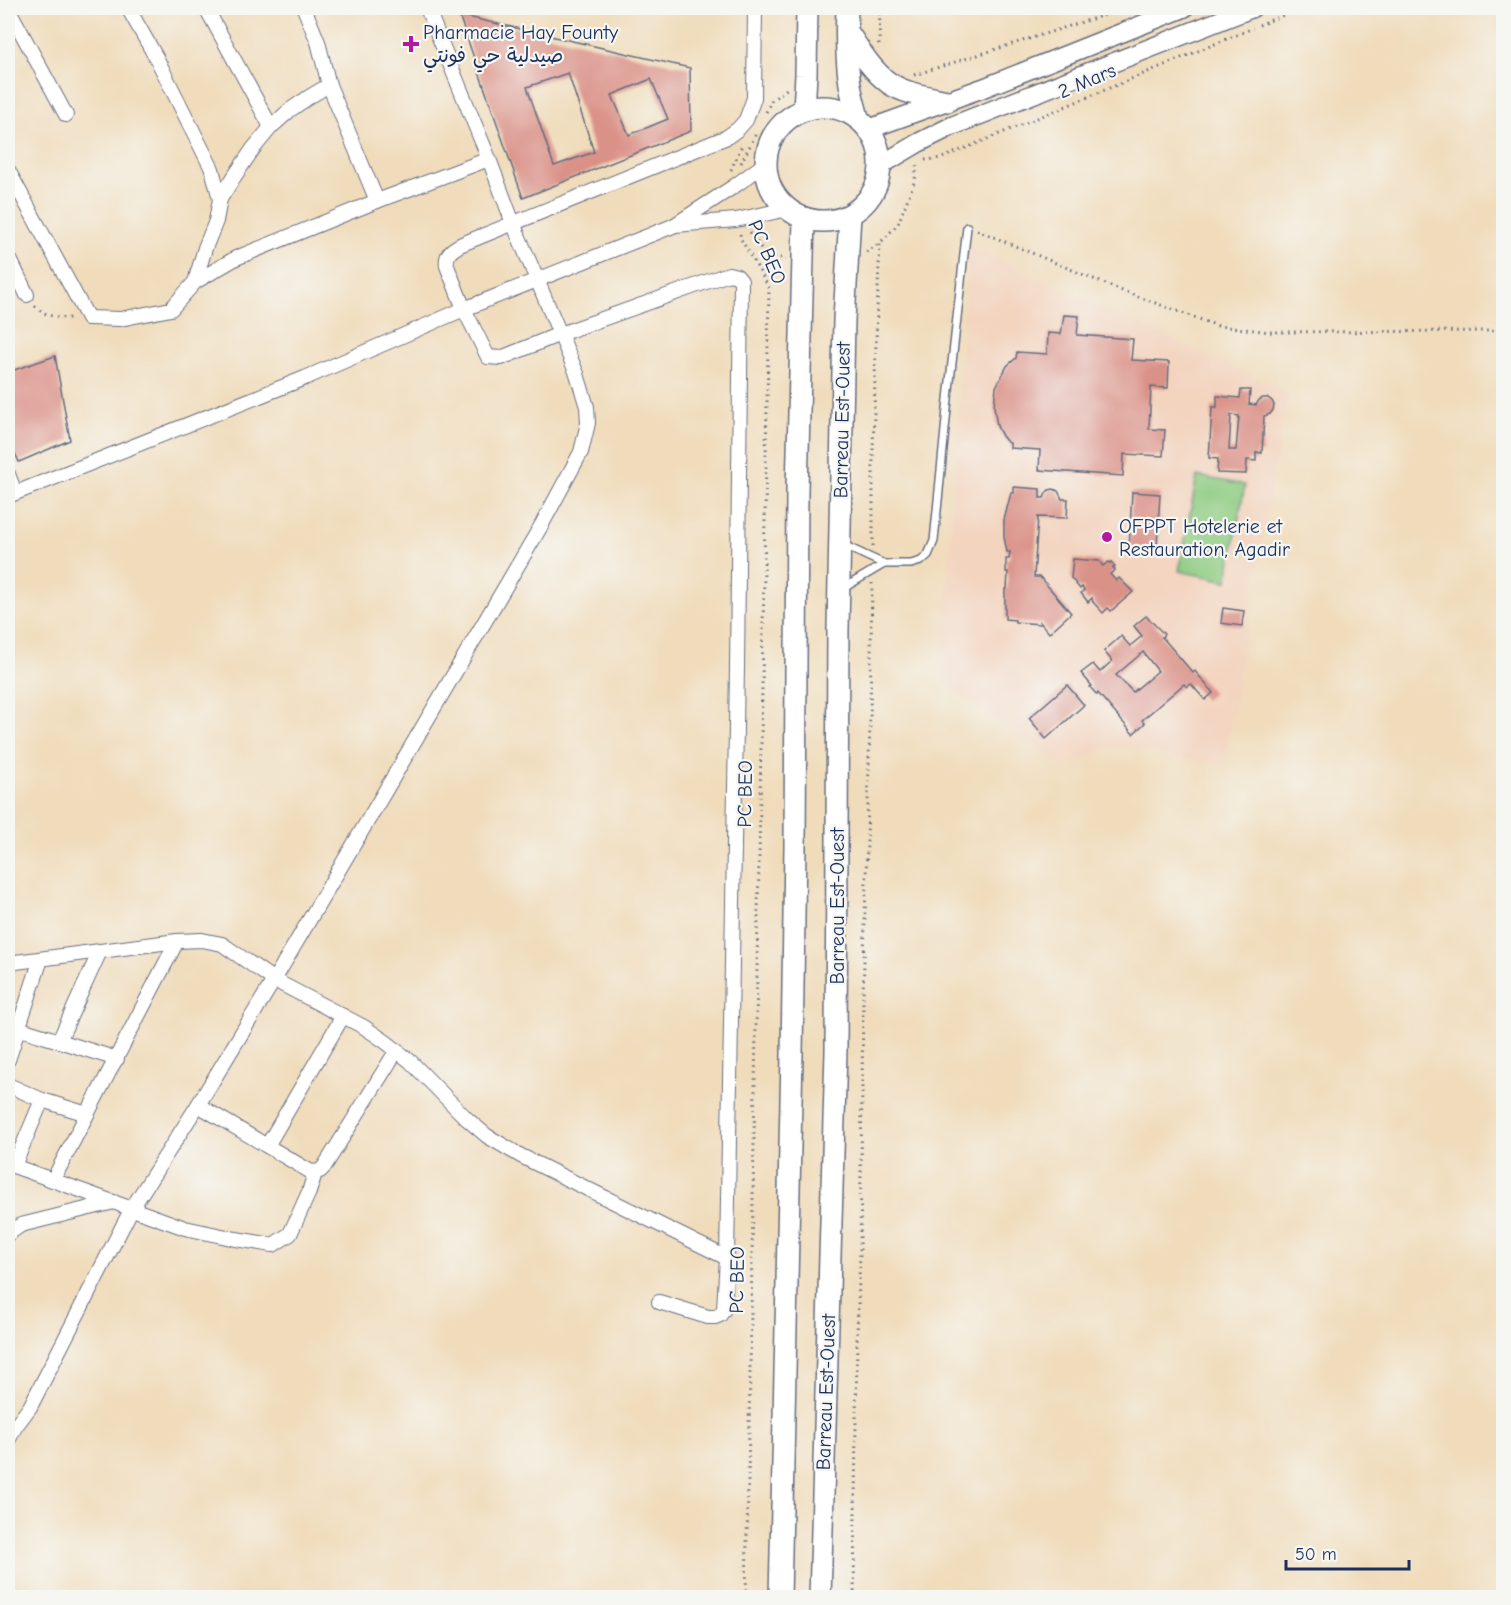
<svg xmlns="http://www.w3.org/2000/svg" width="1511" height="1605" viewBox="0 0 1511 1605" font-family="'Comic Neue','Playpen Sans Arabic',sans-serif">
	<rect width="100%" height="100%" fill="#f6f6f2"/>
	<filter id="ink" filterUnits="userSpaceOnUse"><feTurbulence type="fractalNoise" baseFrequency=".0167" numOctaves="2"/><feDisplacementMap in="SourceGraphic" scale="12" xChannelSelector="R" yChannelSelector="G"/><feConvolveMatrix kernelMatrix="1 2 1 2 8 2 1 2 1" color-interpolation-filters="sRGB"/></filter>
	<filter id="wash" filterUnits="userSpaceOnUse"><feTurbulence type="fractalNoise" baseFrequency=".008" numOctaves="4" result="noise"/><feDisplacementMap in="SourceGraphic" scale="24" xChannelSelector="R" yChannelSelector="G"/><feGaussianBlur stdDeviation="1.35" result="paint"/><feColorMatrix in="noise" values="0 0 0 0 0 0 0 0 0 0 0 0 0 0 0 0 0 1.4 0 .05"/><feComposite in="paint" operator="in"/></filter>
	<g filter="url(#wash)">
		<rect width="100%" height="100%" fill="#f0dcbb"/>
		<path fill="#f3d4bf" d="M968,246L1288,392L1224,765L1109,746L1065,768L942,682Z"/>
		<path fill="#8dcb81" stroke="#547d70" stroke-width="1.5" d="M1197,476L1245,485L1227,581L1179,571Z"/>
		<g id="blocks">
			<g fill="#da9187" fill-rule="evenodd">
				<path d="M459,15L690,68L691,131L523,198ZM568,73L594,152L554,166L527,87ZM651,79L668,119L629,135L612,95Z"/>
				<path d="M1064,315L1079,316L1077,335L1133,339L1131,360L1169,362L1168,388L1151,387L1149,429L1165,430L1163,456L1124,454L1123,476L1039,470L1040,450L1010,448V443L1007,442L1002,436L997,426L994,406L996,387L1007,366L1016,358L1017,352L1047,354L1048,333L1061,334Z"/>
				<path d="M55,356L70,440L19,462L8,437V372Z"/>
				<path d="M1241,390H1250L1249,404L1256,405L1259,400L1263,398H1268L1272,401L1274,405L1273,410L1270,414L1264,416L1262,453L1256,452V461L1247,460L1246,474L1217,473L1218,459L1209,458L1212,407H1217V396L1240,398ZM1231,415L1239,416L1236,450H1229Z"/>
				<path d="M1014,487L1040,489V498H1044L1046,493L1049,490L1054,489L1058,491L1062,499H1068L1067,518L1038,517L1034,577H1040L1071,613L1049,633L1040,622V624L1015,622V620L1005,619V589H1007L1008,572H1006V559H1009L1010,552H1007L1004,537V520L1011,493H1014Z"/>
				<path d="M1132,492L1160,494L1157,548L1129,547Z"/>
				<path d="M1073,559L1099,561L1103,566L1108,562L1109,563L1111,562L1115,567L1113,568L1115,570L1110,574L1116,581L1119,578L1133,592L1111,611L1108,608L1103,613L1093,602L1092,598L1088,602L1081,593L1084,590L1082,587L1080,589L1071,578Z"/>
				<path d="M1223,608L1244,611L1242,626L1221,623Z"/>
				<path d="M1146,616L1164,634L1162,637L1193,673L1195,671L1213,693L1205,700L1191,684L1187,687L1184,684L1142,720L1145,723L1133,734L1098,693L1097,695L1090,687L1092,686L1081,673L1093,664L1100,672L1112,661L1104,651L1121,636L1130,646L1142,636L1134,626ZM1143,652L1158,671L1133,692L1116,675Z"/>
				<path d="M1067,685L1084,705L1046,739L1029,718Z"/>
			</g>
		</g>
	</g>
	<g filter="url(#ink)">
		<use href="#blocks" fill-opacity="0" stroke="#666c7f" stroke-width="1.5"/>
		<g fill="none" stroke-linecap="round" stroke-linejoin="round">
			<g stroke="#666c7f" stroke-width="10">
				<g id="lane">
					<path d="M843,545L884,564H911L921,561L928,555L934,541L948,399L967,227"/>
					<path d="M842,589L884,564"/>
				</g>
			</g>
			<g stroke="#666c7f" stroke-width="16">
				<g id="street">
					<path d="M8,8L66,115"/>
					<path d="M128,8L157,59L212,169L220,199"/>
					<path d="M206,8L271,127"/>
					<path d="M304,8L318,42L329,85L377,201"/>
					<path d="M8,170L88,318L120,319L171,309L195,282L236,258L377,201L489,159"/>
					<path d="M675,225L736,220L788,209"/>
					<path d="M8,255L27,295"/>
					<path d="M195,282L205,248L216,221L220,199L236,174L253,149L271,127L290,110L309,97L329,85"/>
					<path d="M8,474L15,493"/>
					<path d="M8,496L305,378L464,309L673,226L736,185L766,163"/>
					<path d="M8,963L177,941L202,940L222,944L274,980L364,1027L386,1042L410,1061L467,1119L487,1136L521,1156L727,1258"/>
					<path d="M8,1025L117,1059"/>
					<path d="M59,1041L100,951"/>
					<path d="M8,1060L41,959"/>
					<path d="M8,1085L42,1100L87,1114"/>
					<path d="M198,1105L311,1172L320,1171L324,1167L397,1050"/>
					<path d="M267,1146L343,1016"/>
					<path d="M8,1164L185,1228L236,1239L273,1245L290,1234L309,1192L315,1173"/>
					<path d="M14,1166L42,1100"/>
					<path d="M53,1180L177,941"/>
					<path d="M8,1234L21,1225L114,1202"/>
					<path d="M659,1302L708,1317H715L720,1315L724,1309L727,1258L737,668L741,281L737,276L729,274L723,276L560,334L501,358L488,357L464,309L447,266C445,254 452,249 462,244L727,137L738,129L746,120L754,98L755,8"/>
					<path d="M8,1441L15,1427L30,1407L132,1208L198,1105L274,980L541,526L581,452L588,423L587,407L577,374L513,223L489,159L427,8"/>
				</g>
			</g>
			<g stroke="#666c7f" stroke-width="21">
				<g id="secondary">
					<path d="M869,129L983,88L1184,8"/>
					<path d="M881,165L918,143L952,126L1252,8"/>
				</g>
			</g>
			<g stroke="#666c7f" stroke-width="24">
				<g id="primary">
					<path d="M847,8C846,34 846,64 851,90C853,100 856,109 858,118"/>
					<path d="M847,31C859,49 871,70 889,83C905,94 929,97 948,101"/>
					<circle cx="823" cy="164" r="57"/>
					<path d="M804,110L806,75L807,8"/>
					<path d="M780,1598L792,1055L795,845L797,491L804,218"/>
					<path d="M820,1598L836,1051L838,630L844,320L850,215"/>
				</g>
			</g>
			<g stroke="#666c7f" stroke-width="3" stroke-dasharray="1.5 4.5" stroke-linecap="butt">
				<path d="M1259,25L1301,8"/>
				<path d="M879,45L880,8"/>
				<path d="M914,75L1127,8"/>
				<path d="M766,112L772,100L788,88"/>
				<path d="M925,160L942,158L1253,28"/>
				<path d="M741,163L756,134"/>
				<path d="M731,170L742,145"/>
				<path d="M977,230L1120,290L1218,326L1271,332L1504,331"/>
				<path d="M750,232L765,254L786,259"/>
				<path d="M740,234L741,239L769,288L746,1598"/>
				<path d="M866,252L880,243"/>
				<path d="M35,306C46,317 58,318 73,318"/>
				<path d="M873,546V448L877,310L880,243L898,224L915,180L917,164"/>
				<path d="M854,1598L857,1336L860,1252L863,1002L870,721L872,583"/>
			</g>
			<use href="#lane" stroke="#fff" stroke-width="7"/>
			<use href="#street" stroke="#fff" stroke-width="14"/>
			<use href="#secondary" stroke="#fff" stroke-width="18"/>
			<use href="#primary" stroke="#fff" stroke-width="21"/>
		</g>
	</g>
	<g fill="#b5179e" stroke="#f6f6f2" stroke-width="2">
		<path d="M408 35h6v6h6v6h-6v6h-6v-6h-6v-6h6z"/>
		<circle cx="1107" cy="537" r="6"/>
	</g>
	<g text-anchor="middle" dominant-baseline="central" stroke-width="4.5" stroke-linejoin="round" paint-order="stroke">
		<g font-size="20" fill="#1b2f5e" stroke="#f6f6f2" text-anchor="start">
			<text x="423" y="32">Pharmacie Hay Founty<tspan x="423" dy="23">صيدلية حي فونتي</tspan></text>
			<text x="1119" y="526">OFPPT Hotelerie et<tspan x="1119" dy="23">Restauration, Agadir</tspan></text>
		</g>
		<g font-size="20" fill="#1b2f5e" stroke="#f6f6f2">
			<text transform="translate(1087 81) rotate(-23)">2 Mars</text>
			<text transform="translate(767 252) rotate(67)">PC BEO</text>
			<text transform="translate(842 420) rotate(-89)">Barreau Est-Ouest</text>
			<text transform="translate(745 794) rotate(-89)">PC BEO</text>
			<text transform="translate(837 906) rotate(-90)">Barreau Est-Ouest</text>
			<text transform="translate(737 1280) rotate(-89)">PC BEO</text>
			<text transform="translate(826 1392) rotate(-88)">Barreau Est-Ouest</text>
		</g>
	</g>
	<rect width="1511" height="1605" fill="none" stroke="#f6f6f2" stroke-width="30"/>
	<path d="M1286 1560v9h123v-9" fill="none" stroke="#1b2f5e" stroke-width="3"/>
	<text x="1295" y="1560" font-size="18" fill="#1b2f5e" stroke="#f6f6f2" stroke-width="4.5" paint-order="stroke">50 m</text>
</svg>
